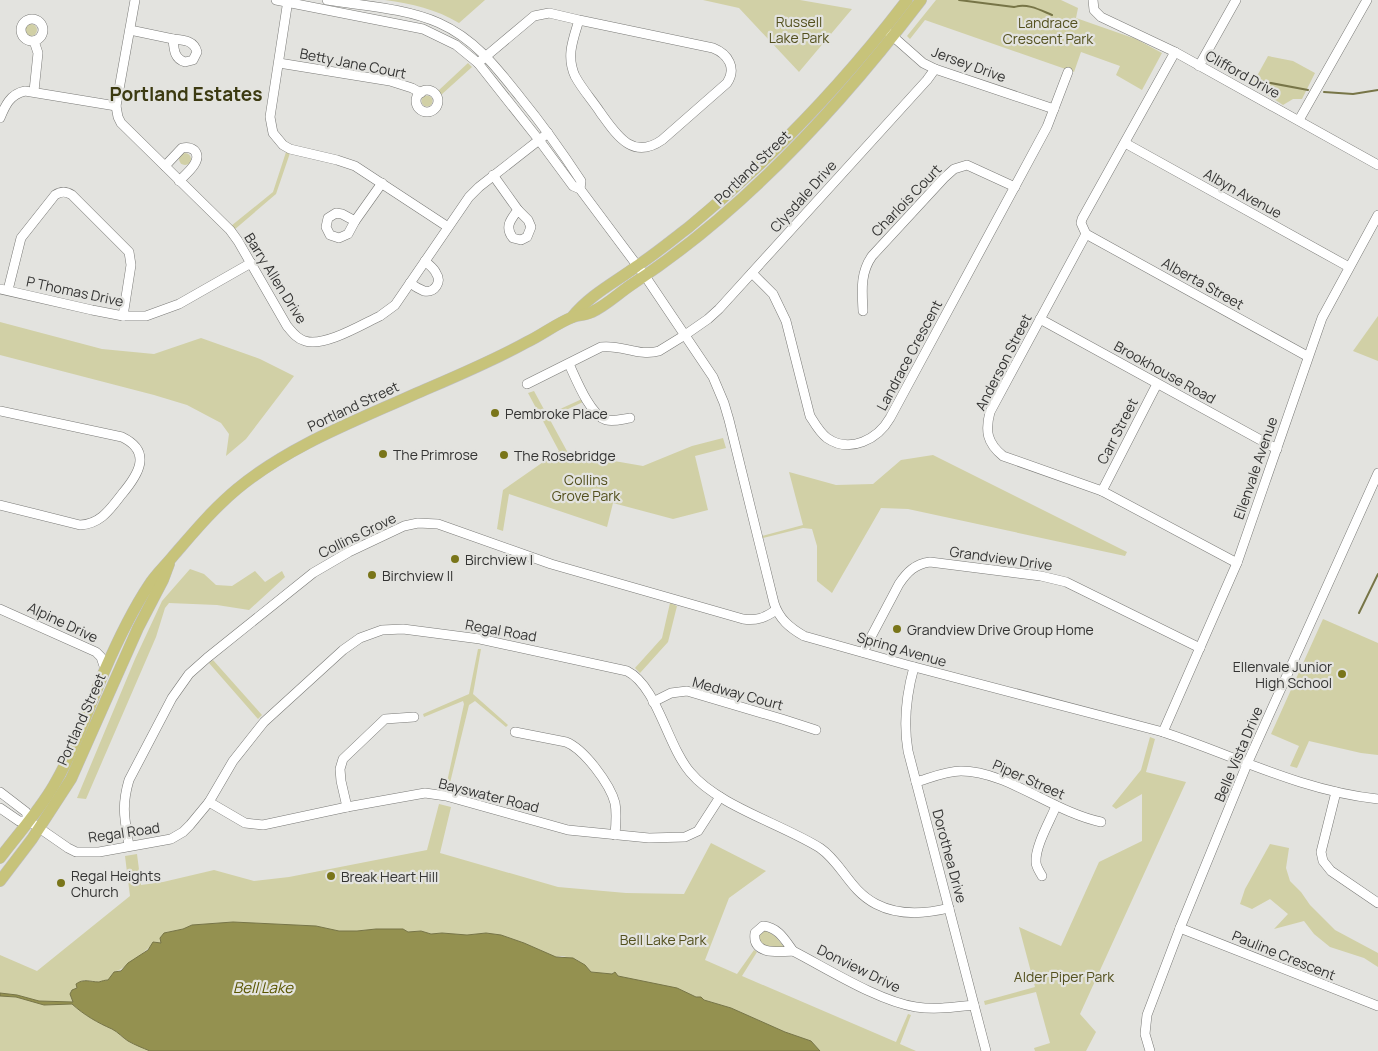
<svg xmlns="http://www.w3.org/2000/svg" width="1378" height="1051" viewBox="0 0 1378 1051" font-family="Manrope,sans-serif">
	<rect width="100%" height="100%" fill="#e3e3df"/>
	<g fill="#d1d0a6">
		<path d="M385,0H485L459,23C436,9 412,4 385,0Z"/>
		<path d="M703,0H800L852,9L799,72L739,8Z"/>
		<path d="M936,0H1061L1078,8L1076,18L1136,39L1162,53L1142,90L1116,75L1120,66L1081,52L1074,72L925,20L910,39L907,36Z"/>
		<circle cx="31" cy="30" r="6"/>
		<path d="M1268,56L1293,61L1315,73L1302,99H1293L1283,105L1252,85Z"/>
		<path d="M468,63L472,67L441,95L438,91Z"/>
		<circle cx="427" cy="101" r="5.5"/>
		<path d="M286,152L290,153L276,194L234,230L231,226L273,192Z"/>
		<circle cx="185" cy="159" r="6"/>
		<path d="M1378,316V361L1353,351Z"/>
		<path d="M0,322L102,349L154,354L201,338L260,359L294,376L246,439L226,456L229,434L221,423L187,405L154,395L0,355Z"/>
		<path d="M534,391L547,415L582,399L583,402L549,418L568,453L643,466L692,446L723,438L726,448L695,456L708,510L673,519L613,503L607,527L509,494L503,531L497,529L503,490L559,451L528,393Z"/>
		<path d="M933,455L1127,552L1125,556L908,509L881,508L832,593L817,581V546L812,529L803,528L763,538L762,536L803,525L789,472L836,485L873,484L901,460Z"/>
		<path d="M190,569L204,574L216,585L232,586L255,571L265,582L282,571L285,577L249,610L217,605L169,603L165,608L156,637L86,799L77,798L135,659L162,601Z"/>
		<path d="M670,603L677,606L668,642L640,673L635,668L662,638Z"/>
		<path d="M1323,619L1378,643V755L1361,753L1309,741L1297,768L1290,766L1299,746L1271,734Z"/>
		<path d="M478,649H481L473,694L508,725L506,727L475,701L469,705L448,791H445L464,704L463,701L424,717L423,714L469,694Z"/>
		<path d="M213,660L262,715L258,719L209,663Z"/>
		<path d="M1150,737L1155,739L1146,772L1186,782L1080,1014L1096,1032L1086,1051H1035L1034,1048L1050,1043L1036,992L985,1005L984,1001L1035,987L1019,927L1061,946L1099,862L1142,841V794L1116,809L1112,806L1141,770Z"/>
		<path d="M439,804L451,807L440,853L558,887L626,893L684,894L711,843L766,871L729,898L705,960L737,974L754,950L757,952L742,976L896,1042L908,1014L911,1015L900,1044L916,1051H820L811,1041L785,1032L731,1008L704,1000L677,989L618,976L614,972L612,974L591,972L587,967L576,959L562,956L556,957L524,943L501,935L486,933L467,935L442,933L431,934L421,931L408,932L403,929H376L357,931H339L316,926L233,922L192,925L183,929L168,932L160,938L162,943L154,942C148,950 123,970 114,972L108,980L99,982L84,980L76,984L77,988L72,990L70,994L73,1002L39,1001L17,995L0,993V955L37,971L130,896L125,856L137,854L141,885L163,882L214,870L254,881L289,877L427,850Z"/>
		<path d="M1270,844L1289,848L1286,868L1290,881L1301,892L1310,905L1335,930L1378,953V967L1364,958L1330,947L1314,934L1304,921L1274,929L1288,914L1270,899L1252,909L1240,904L1245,889Z"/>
		<path d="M766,930L776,937L785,948L766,947L759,942L758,935Z"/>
		<path d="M0,996L16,997L44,1005L72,1004C84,1015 98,1023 112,1029C118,1032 122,1038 128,1041C135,1044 143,1048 150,1051H0Z"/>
	</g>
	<path fill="#949150" stroke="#777547" d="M233,922L316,926L339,931H357L376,929H403L408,932L421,931L431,934L442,933L467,935L486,933L501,935L524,943L556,957L573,958L585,965L591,972L612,974L615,972L618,976L677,988L696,997H701L704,1000L731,1008L785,1032L811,1041L820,1051H150C143,1048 135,1045 128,1041C123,1038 118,1032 112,1029C98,1023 84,1015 72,1004L44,1005L16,997L0,996V993L17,995L39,1001L73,1002L70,994L72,990L77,988L76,984C84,978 90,982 99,982C102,981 105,980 108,980L114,972L121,971L128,963L148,950L153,942L161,943L160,938L164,933L183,929L192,925Z"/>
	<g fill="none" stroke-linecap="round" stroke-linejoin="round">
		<g stroke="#777547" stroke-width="2">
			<path d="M959,0L1014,7C1028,3 1040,10 1052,15"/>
			<path d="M1260,81L1308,90"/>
			<path d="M1324,92L1353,94L1378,90"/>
			<path d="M1359,613L1378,574"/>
		</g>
		<g stroke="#7a7a77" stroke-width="10">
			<g id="minor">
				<path d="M135,0L116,106L118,117L121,123L230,230L238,241L287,326C292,332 297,339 305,341C325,347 361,325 380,316L395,305L469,197L479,187L548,133"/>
				<path d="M276,0L423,29L456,45L478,63L539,140L573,186L580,189L645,276L713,377L724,403L729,420L774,603C779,619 790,628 804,636L907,665L1163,732C1235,756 1302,791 1378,799"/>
				<path d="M288,0L270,117L273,133L283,145L290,149L337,160L355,166L448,227"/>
				<path d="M327,0C364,6 405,8 439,23C475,39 497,68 520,97C542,124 562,152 581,181L580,189"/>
				<path d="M1093,0L1094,10L1101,17L1175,52L1378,165"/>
				<circle cx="32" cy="30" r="11"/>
				<path d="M130,30L173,39"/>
				<path d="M889,33L923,63L935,69L1054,109"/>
				<path d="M173,39C183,40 194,40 197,52L193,60L185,62C174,59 174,49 173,39Z"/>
				<path d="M1175,52L1082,219L1081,223L1086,234L990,412C985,431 987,443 1003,456L1102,491L1237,563"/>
				<path d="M279,63L390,81L412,88L421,93"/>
				<path d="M478,63L534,16L549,13L579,20C573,40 566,56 575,76C582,89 592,100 600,112C616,134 632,161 662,140L727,83C737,68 728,54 713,48L579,20"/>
				<path d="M1199,66L1236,0"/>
				<circle cx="427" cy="101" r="11"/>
				<path d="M34,91L38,53L34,41"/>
				<path d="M0,118C5,106 10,94 25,91L116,106"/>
				<path d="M1299,120L1367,0"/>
				<path d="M1125,143L1349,267"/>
				<path d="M165,166L182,148C186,147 190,147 194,150C204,160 186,174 179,181"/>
				<path d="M493,175L518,210"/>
				<path d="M518,210L528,220L531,227L527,237L521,240L513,238C504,227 511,219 518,210Z"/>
				<path d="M336,213L342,214L355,221L348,234L339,238L330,235L326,227L328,218Z"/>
				<path d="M355,221L382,183"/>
				<path d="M1086,234L1307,356"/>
				<path d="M752,273L773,294L786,321L810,416C815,424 820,433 827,438C850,454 878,439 890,418L1047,127L1068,72"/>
				<path d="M410,283C414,286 419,289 424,291C435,293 442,282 436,273C434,268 429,265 425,261"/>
				<path d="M0,289L92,310L123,316H146L179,304L251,263"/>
				<path d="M8,290L21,238L55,195C61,191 66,191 72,195L129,252L131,265L123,316"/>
				<path d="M863,311C862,291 860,273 872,256L944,178L954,169L967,165L1015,187"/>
				<path d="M1040,319L1277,449"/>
				<path d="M569,364C576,379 590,415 606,420C614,422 623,419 630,418"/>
				<path d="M527,384L601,347C621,344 639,357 659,351L685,335L708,319L719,309L927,80L935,69"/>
				<path d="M0,411L122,437C153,452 138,475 122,494C110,509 101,524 80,525L0,505"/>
				<path d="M1102,491L1157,384"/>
				<path d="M0,609L96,652L101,657L105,669"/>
				<path d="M863,652L899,584C907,572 915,564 930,562L1041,576L1066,582L1200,648"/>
				<path d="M914,667C906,696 903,722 908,751L986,1051"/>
				<path d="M653,702L671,693L687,691L782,719L816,730"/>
				<path d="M515,732L566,742C584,749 610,784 615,803C617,813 616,824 615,835"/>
				<path d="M1163,732L1237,563L1322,318L1378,215"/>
				<path d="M916,782C930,778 946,771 961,771C1007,771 1053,812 1101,822"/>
				<path d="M0,792L26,812L29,821"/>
				<path d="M1336,792L1321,852L1323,861L1331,871L1378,903"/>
				<path d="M209,802L245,823L263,825L347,807L425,793L446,796L568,830L649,838L685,837L698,831L720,797"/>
				<path d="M347,807L341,781L340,769L343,759L385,719L414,717"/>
				<path d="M0,808L19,821H29L68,848L76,852H99L171,839L183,832L190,825L209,802L233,761L264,722L343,650L360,638L382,630L403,629L480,639L627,671C657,686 667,745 690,772C718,806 782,824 820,848C842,863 849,890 876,904C899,916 925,914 949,908"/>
				<path d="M129,846C125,820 121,807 129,780L172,698L189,674L207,658L313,573L349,552L404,526L418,523L438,524L551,564L743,619C756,621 765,618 776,610"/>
				<path d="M1042,876C1040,872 1036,867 1036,862C1035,846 1050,821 1056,806"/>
				<path d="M763,926C778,927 785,940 793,951C778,952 752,955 755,933Z"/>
				<path d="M1180,928L1378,1006"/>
				<path d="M793,951C828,969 878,1001 916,1007C936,1010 954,1007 974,1005"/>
				<path d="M1150,1051L1145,1034L1147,1015L1180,928L1247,764L1378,473"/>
			</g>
		</g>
		<g stroke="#bebebe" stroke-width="12">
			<g id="major">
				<path d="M572,317C591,294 614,283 637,266C655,254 672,240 689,227C770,160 843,84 907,0"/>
				<path d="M0,858C18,834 39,811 54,785C75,749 88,709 104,672C117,642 131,612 149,585C156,574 166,565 174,555C194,532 213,509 237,489C289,446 353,422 415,394C452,378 491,362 527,342C542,335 557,323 573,317C579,315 586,315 592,312C607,305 620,292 634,283C745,210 841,105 921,0"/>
				<path d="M0,881L32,839L71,779L138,628L163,580L169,564"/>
			</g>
		</g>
		<use href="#minor" stroke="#fff" stroke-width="9"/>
		<use href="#major" stroke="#c7c37a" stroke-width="11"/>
	</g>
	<g fill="#797519" stroke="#e3e3df" stroke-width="2">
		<circle cx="495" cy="413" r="5"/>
		<circle cx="383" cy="454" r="5"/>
		<circle cx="504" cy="455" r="5"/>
		<circle cx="455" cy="559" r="5"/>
		<circle cx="372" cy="575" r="5"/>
		<circle cx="897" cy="629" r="5"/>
		<circle cx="1342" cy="674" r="5"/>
		<circle cx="331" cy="876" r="5"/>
		<circle cx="61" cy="883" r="5"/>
	</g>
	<g text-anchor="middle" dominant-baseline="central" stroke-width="4.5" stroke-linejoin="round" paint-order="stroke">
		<g font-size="14" fill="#53501e" stroke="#e3e3df">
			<text x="799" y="21">Russell<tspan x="799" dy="16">Lake Park</tspan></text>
			<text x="1048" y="22">Landrace<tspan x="1048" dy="16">Crescent Park</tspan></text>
			<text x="586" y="479">Collins<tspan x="586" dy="16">Grove Park</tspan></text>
			<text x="663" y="939">Bell Lake Park</text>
			<text x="1064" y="976">Alder Piper Park</text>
		</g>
		<g font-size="14" fill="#343433" stroke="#e3e3df">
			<text transform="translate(353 63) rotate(11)">Betty Jane Court</text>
			<text transform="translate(969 64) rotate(20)">Jersey Drive</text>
			<text transform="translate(1243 74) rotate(29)">Clifford Drive</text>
			<text transform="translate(752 167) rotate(-44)">Portland Street</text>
			<text transform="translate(1243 193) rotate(29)">Albyn Avenue</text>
			<text transform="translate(803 196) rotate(-48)">Clysdale Drive</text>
			<text transform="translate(906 200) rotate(-46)">Charlois Court</text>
			<text transform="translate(276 278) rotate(58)">Barry Allen Drive</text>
			<text transform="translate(1203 283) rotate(29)">Alberta Street</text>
			<text transform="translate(75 291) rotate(12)">P Thomas Drive</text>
			<text transform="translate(909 355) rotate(-62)">Landrace Crescent</text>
			<text transform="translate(1003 362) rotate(-63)">Anderson Street</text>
			<text transform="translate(1165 372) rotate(29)">Brookhouse Road</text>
			<text transform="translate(353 406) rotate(-25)">Portland Street</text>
			<text transform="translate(1117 431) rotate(-63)">Carr Street</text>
			<text transform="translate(1255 468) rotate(-71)">Ellenvale Avenue</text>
			<text transform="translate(357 535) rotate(-26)">Collins Grove</text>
			<text transform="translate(1001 558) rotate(8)">Grandview Drive</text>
			<text transform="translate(63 622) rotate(25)">Alpine Drive</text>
			<text transform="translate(501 630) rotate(10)">Regal Road</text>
			<text transform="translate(902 649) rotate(16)">Spring Avenue</text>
			<text transform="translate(738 693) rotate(15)">Medway Court</text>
			<text transform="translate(81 719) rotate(-66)">Portland Street</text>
			<text transform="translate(1238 754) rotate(-67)">Belle Vista Drive</text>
			<text transform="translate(1029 779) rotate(24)">Piper Street</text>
			<text transform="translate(489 795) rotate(14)">Bayswater Road</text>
			<text transform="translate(124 832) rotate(-8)">Regal Road</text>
			<text transform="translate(950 856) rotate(75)">Dorothea Drive</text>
			<text transform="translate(1284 955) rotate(22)">Pauline Crescent</text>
			<text transform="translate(859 968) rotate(26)">Donview Drive</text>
		</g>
		<g font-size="14" fill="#343433" stroke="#e3e3df" text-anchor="start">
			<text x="505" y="413">Pembroke Place</text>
			<text x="393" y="454">The Primrose</text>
			<text x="514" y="455">The Rosebridge</text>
			<text x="465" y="559">Birchview I</text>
			<text x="382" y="575">Birchview II</text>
			<text x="907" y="629">Grandview Drive Group Home</text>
			<text x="1332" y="666" text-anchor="end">Ellenvale Junior<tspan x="1332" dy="16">High School</tspan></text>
			<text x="71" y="875">Regal Heights<tspan x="71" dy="16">Church</tspan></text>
			<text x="341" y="876">Break Heart Hill</text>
		</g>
		<g font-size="15" font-style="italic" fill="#595500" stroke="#e3e3df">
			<text x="263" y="987">Bell Lake</text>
		</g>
		<g font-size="19" font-weight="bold" fill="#3c3a11" stroke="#e3e3df">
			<text x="186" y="94">Portland Estates</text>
		</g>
	</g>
</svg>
